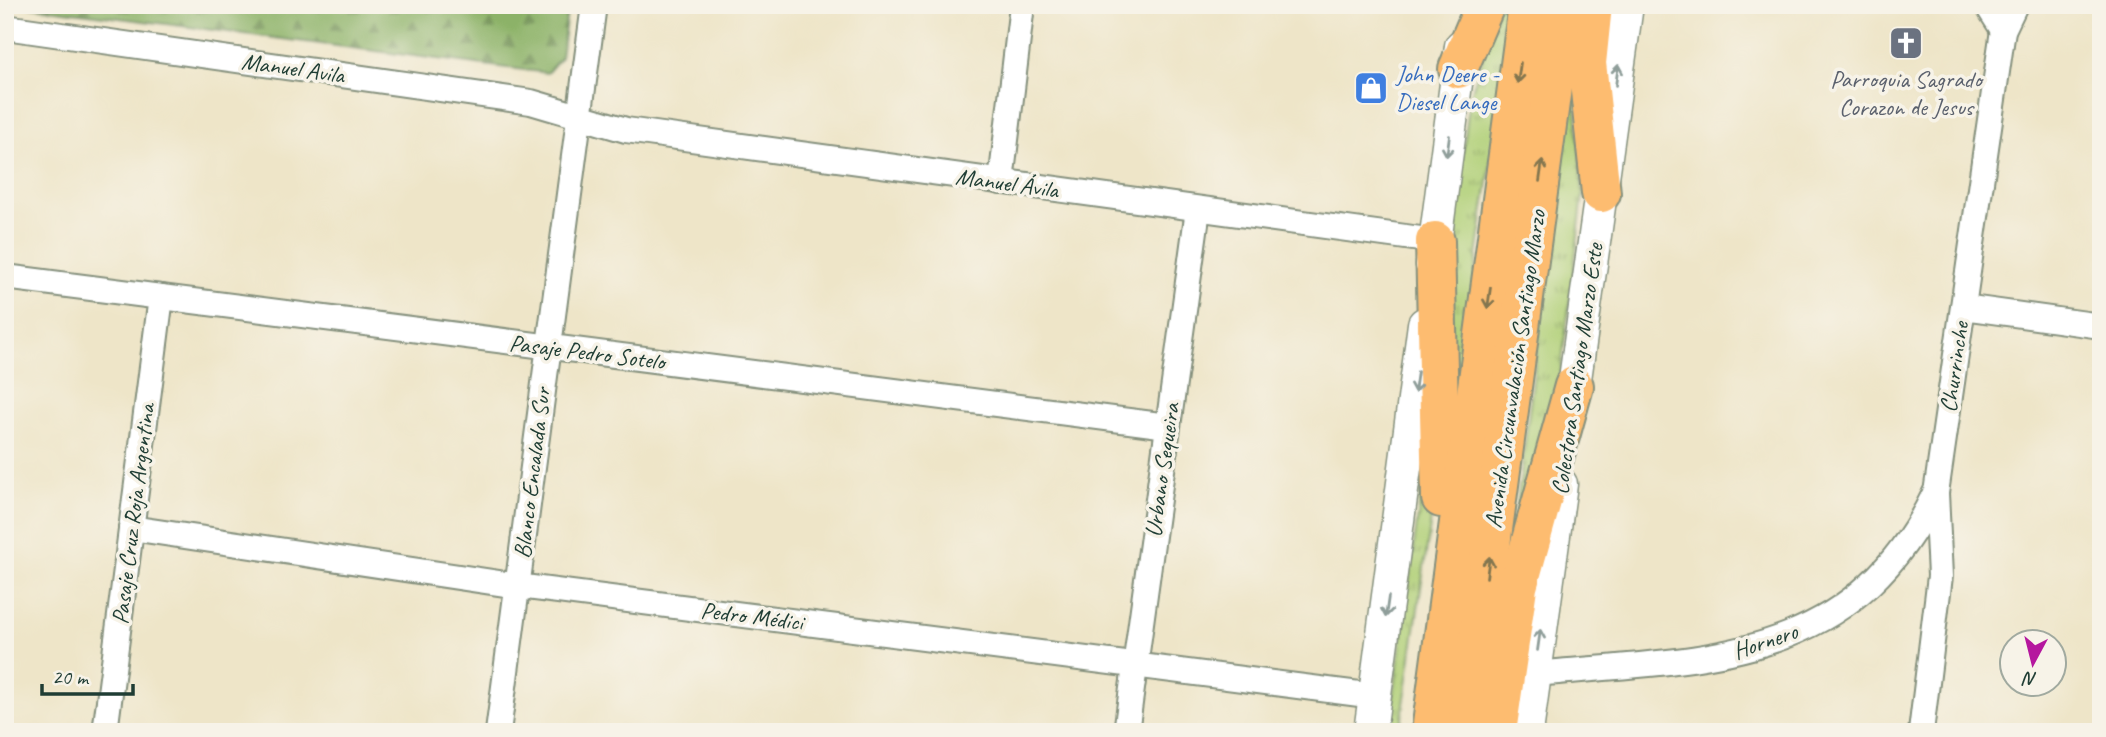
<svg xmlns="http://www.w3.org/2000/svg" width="2106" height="737" viewBox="0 0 2106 737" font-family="Caveat,sans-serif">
	<defs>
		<pattern id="grass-tufts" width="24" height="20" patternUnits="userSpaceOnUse" patternTransform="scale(1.75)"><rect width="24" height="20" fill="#b1d078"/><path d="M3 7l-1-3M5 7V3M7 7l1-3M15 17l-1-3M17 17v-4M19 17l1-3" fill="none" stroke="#8faa63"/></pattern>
		<pattern id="forest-firs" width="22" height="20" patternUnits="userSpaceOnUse" patternTransform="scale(1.75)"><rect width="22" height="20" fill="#8cb268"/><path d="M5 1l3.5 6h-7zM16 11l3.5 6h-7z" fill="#729256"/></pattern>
	</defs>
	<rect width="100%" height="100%" fill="#f7f3e8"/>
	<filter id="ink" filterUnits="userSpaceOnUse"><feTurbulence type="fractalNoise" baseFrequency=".0143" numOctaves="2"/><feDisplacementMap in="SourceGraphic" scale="14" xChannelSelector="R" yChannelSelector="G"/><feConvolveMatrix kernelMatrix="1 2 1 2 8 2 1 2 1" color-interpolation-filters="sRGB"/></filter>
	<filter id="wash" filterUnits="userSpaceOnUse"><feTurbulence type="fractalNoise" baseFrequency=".00686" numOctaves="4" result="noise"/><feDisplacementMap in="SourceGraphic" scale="28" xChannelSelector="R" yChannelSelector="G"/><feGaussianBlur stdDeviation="1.57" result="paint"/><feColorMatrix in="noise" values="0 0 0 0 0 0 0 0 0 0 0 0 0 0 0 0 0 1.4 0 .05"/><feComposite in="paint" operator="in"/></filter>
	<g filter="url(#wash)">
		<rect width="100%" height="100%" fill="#eee5c8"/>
		<g fill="url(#grass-tufts)" stroke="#688656" stroke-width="2">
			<path d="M1499,5H1514L1449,446L1452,235L1470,98Z"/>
			<path d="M1573,71L1583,195L1558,393L1512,544Z"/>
			<path d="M1427,448L1432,512L1400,732H1389Z"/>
		</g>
		<path fill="url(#forest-firs)" stroke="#56784e" stroke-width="2" d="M18,5H568L561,57L547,73Z"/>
	</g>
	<g filter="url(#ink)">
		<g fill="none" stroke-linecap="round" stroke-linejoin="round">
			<g stroke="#86917e" stroke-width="28">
				<g id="minor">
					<path d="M1987,5L2003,30"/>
					<path d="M5,27L531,102L626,130L1435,241"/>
					<path d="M1001,182L1022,5"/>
					<path d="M5,277L1168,426"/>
					<path d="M1963,307L2101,326"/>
					<path d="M131,528L518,586L1375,696"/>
					<path d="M1535,674C1701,658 1851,667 1935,493"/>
					<path d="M105,732L161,297"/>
					<path d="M498,732L594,5"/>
					<path d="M1126,732L1198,209"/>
					<path d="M1921,732L1940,576L1936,493L2003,30L2015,5"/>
				</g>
			</g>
			<g stroke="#86917e" stroke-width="35">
				<g id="tertiary">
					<path d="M1432,265L1461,46"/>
					<path d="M1571,408L1627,5"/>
					<path d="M1370,732L1424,324"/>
					<path d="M1527,732L1561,484"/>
				</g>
			</g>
			<g stroke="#86917e" stroke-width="42">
				<g id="trunk">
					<path d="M1593,5L1587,63L1601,193"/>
					<path d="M1458,69L1485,5"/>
					<path d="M1435,241L1441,498"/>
					<path d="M1431,732L1528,5"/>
					<path d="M1466,732L1563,5"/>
					<path d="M1497,732L1518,587L1574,386"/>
				</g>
			</g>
			<use href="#minor" stroke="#fff" stroke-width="24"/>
			<use href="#tertiary" stroke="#fff" stroke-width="32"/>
			<use href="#trunk" stroke="#fdbc70" stroke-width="38"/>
		</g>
		<defs><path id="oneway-shaft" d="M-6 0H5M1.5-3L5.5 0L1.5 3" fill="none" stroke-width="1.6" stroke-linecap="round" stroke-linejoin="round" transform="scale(1.75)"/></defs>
		<g stroke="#83764f">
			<use href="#oneway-shaft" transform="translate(1519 73) rotate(98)"/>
			<use href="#oneway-shaft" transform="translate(1541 171) rotate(-82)"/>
			<use href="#oneway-shaft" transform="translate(1489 298) rotate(98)"/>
			<use href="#oneway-shaft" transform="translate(1488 567) rotate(-82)"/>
		</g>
		<g stroke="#8f9e9a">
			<use href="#oneway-shaft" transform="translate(1617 75) rotate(-82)"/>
			<use href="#oneway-shaft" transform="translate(1448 146) rotate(98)"/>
			<use href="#oneway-shaft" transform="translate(1416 382) rotate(98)"/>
			<use href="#oneway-shaft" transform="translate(1387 607) rotate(98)"/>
			<use href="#oneway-shaft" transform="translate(1539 640) rotate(-82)"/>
		</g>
	</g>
	<defs>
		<g id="church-square" transform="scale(1.75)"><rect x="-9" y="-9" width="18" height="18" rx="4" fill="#6b7280" stroke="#f7f3e8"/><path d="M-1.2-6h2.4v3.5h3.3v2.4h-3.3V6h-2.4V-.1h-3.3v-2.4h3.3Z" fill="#fff"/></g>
		<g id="shop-square" transform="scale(1.75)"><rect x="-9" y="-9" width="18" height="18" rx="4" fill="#3f7fe0" stroke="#f7f3e8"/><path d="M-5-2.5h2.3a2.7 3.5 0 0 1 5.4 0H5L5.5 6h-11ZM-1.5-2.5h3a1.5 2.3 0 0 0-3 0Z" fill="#fff"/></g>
	</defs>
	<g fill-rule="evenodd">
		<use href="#church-square" x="1906" y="43"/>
		<use href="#shop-square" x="1371" y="88"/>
	</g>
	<g text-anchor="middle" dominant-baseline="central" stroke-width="7" stroke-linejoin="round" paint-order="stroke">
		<g font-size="24" fill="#1f3d34" stroke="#f7f3e8">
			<text transform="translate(293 68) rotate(8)">Manuel Avila</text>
			<text transform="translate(1007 183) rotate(8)">Manuel Ávila</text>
			<text transform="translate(587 352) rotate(7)">Pasaje Pedro Sotelo</text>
			<text transform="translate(1954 367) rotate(-82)">Churrinche</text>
			<text transform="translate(1515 369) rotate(-82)">Avenida Circunvalación Santiago Marzo</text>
			<text transform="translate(1577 369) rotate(-82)">Colectora Santiago Marzo Este</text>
			<text transform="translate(1162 470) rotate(-82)">Urbano Sequeira</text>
			<text transform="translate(532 473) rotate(-83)">Blanco Encalada Sur</text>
			<text transform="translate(133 514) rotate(-83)">Pasaje Cruz Roja Argentina</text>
			<text transform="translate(752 616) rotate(7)">Pedro Médici</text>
			<text transform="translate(1765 641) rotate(-19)">Hornero</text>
		</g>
		<g font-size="24" fill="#366cbe" stroke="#f7f3e8" text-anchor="start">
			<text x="1396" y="74">John Deere -<tspan x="1396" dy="28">Diesel Lange</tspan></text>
		</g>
		<g font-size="24" fill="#5b616d" stroke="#f7f3e8">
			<text x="1906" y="79">Parroquia Sagrado<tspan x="1906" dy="28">Corazon de Jesus</tspan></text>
		</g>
	</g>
	<rect width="2106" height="737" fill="none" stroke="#f7f3e8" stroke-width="28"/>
	<g transform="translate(2033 663) rotate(187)"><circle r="33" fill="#f7f3e8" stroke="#a1aaa0" stroke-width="2"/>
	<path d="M0-5L12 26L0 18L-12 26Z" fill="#b5179e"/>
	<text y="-10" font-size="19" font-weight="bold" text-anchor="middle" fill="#1f3d34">N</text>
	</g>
	<path d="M42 684v10h91v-10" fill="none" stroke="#1f3d34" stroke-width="3.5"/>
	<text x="52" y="684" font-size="21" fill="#1f3d34" stroke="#f7f3e8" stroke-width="5" paint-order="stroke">20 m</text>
</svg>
